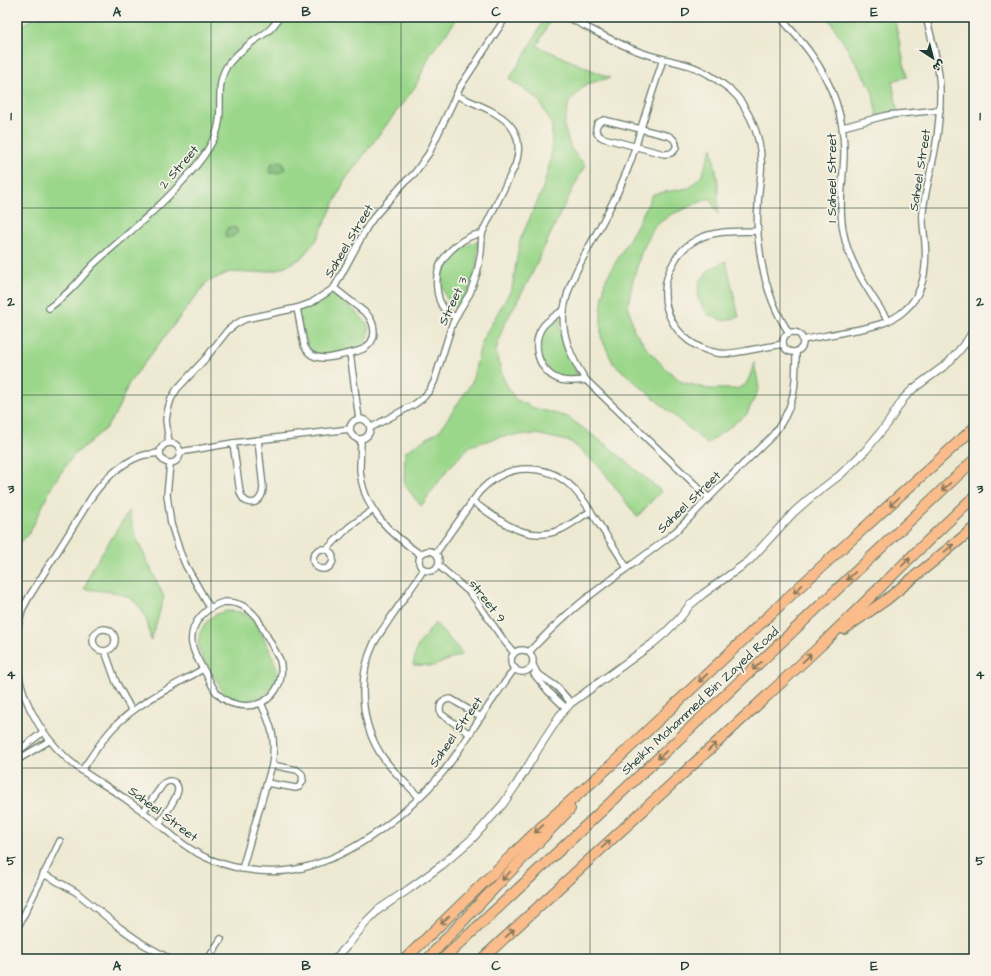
<svg xmlns="http://www.w3.org/2000/svg" width="991" height="976" viewBox="0 0 991 976" font-family="'Architects Daughter','Playpen Sans Arabic',sans-serif">
	<rect width="100%" height="100%" fill="#f7f3e8"/>
	<filter id="ink" filterUnits="userSpaceOnUse"><feTurbulence type="fractalNoise" baseFrequency=".025" numOctaves="2"/><feDisplacementMap in="SourceGraphic" scale="8" xChannelSelector="R" yChannelSelector="G"/><feConvolveMatrix kernelMatrix="1 2 1 2 8 2 1 2 1" color-interpolation-filters="sRGB"/></filter>
	<filter id="wash" filterUnits="userSpaceOnUse"><feTurbulence type="fractalNoise" baseFrequency=".012" numOctaves="4" result="noise"/><feDisplacementMap in="SourceGraphic" scale="16" xChannelSelector="R" yChannelSelector="G"/><feGaussianBlur stdDeviation="0.9" result="paint"/><feColorMatrix in="noise" values="0 0 0 0 0 0 0 0 0 0 0 0 0 0 0 0 0 1.4 0 .05"/><feComposite in="paint" operator="in"/></filter>
	<g filter="url(#wash)">
		<rect width="100%" height="100%" fill="#eee9d2"/>
		<g fill="#9bd78b" stroke="#5d8a60">
			<path d="M34,17H454V23L431,53L415,87L345,180L316,241L300,259L277,270L253,273L230,272L207,282L129,383L115,415L106,428L73,456L53,484L30,532L17,546V33L21,27Z"/>
			<path d="M545,17H552L537,46L610,78L586,84L569,102L564,126L571,149L585,165L558,218L531,276L503,327L496,351L503,378L515,399L534,408L568,417L610,448L661,491L637,517L601,468L571,442L537,434L503,436L470,446L448,469L421,506L404,484L405,452L440,430L472,382L482,340L512,288L520,240L542,191L551,159L552,124L538,99L509,79L529,48Z"/>
			<path d="M828,17H894L907,77L892,81L898,112L877,116L872,90Z"/>
			<path d="M712,147L718,183V214L710,198L670,215L655,226L641,253L633,280L628,304L634,330L648,350L665,368L682,382L708,389H737L746,384L750,376L754,362L759,388L747,414L707,444L613,363L601,337V311L605,281L636,227L653,194L689,188L702,175Z"/>
			<path d="M479,241L475,276L467,293L456,310C453,307 450,304 448,300C437,285 442,263 456,252C462,247 471,244 479,241Z"/>
			<path d="M726,261L739,317L723,321L707,314L698,299L699,282L709,270Z"/>
			<path d="M330,293C339,300 367,317 369,329C369,332 368,336 368,339L359,348L344,352L318,355L312,352L308,346L297,311L314,304Z"/>
			<path d="M560,316V329L578,377L564,379L551,372L542,361L540,347L542,332L551,321Z"/>
			<path d="M129,511L134,533L164,597L151,641C149,634 149,626 146,619C135,590 111,592 84,589L93,567Z"/>
			<path d="M226,611C232,611 240,611 245,614C259,621 271,654 277,668C278,680 274,688 265,694C256,700 242,703 232,699C224,696 220,686 215,678C211,671 201,657 199,649C196,636 204,621 215,615C218,613 223,612 226,611Z"/>
			<path d="M435,623L463,654L433,666L413,665L417,647Z"/>
		</g>
		<g fill="#7cb877" stroke="#4e7a56">
			<path d="M280,161L283,162L285,169C280,174 276,174 270,173L269,169L273,162Z"/>
			<path d="M228,227H234L237,229L238,232L235,235L229,238L226,237L225,233Z"/>
		</g>
	</g>
	<g filter="url(#ink)">
		<g fill="none" stroke-linecap="round" stroke-linejoin="round">
			<g stroke="#67796b" stroke-width="8">
				<g id="minor">
					<path d="M567,17C591,29 615,43 640,52C658,59 678,61 696,68C706,72 715,78 724,85C733,91 741,100 746,110C757,128 763,151 761,173C760,184 758,195 758,206C757,219 757,232 759,245C763,278 771,305 789,333"/>
					<path d="M780,17C790,29 802,41 811,54C833,85 845,119 844,156C843,182 838,210 844,235C850,266 872,295 888,321"/>
					<path d="M663,59C656,82 648,105 641,128C636,146 631,163 623,180C614,202 602,223 590,245C579,265 568,285 564,309C560,333 572,360 586,380L709,498"/>
					<path d="M604,120L669,136C681,142 677,155 664,154L603,138C593,133 594,123 604,120Z"/>
					<path d="M843,127L888,115L940,110"/>
					<path d="M758,231C738,232 715,230 698,239C688,244 679,252 674,262C651,300 674,345 717,353C728,355 739,352 750,350C761,348 772,346 783,344"/>
					<path d="M49,308C58,301 67,294 74,286C82,278 88,269 97,261C128,233 162,206 189,174C198,164 206,154 212,142C216,136 218,129 219,122C222,103 216,84 227,66C233,57 242,50 251,43C262,35 273,30 279,17"/>
					<path d="M297,308L304,345C306,350 309,354 314,356C323,360 333,357 342,355C349,353 357,352 363,349C378,341 376,325 367,314L334,288"/>
					<path d="M564,310C557,314 550,319 544,325C529,343 539,374 561,380C570,382 577,381 586,380"/>
					<path d="M456,317C452,315 448,314 445,310C435,298 434,275 442,261C447,253 455,246 462,241C468,237 474,234 482,234"/>
					<circle cx="793" cy="342" r="10"/>
					<path d="M803,340C817,337 831,335 844,332C866,328 890,325 906,309C925,292 927,266 925,242C924,232 922,221 923,211C926,183 936,156 938,128C940,111 941,93 939,76C937,56 931,37 926,17"/>
					<path d="M350,353L359,419"/>
					<circle cx="360" cy="429" r="10"/>
					<path d="M370,428L415,404L423,398L429,391L434,382L452,325L459,311L470,293L477,273L481,252L482,234L484,229L515,166C531,120 488,110 456,95"/>
					<path d="M361,439C361,449 360,460 360,470C363,510 391,534 421,555"/>
					<circle cx="170" cy="453" r="10"/>
					<path d="M169,443L166,420L168,409L171,399L177,389L205,359L228,330L236,324L245,319L297,308L311,303L334,288L367,227L374,217L405,182L414,174L429,153L460,87L506,17"/>
					<path d="M233,443L240,492C245,509 263,505 263,487L258,440"/>
					<path d="M180,452L233,443L350,429"/>
					<path d="M170,464L167,495L171,524L180,552L186,566L210,608"/>
					<path d="M472,501C499,520 527,545 562,529C572,524 581,517 591,511"/>
					<circle cx="323" cy="559" r="10"/>
					<path d="M327,549L349,527L373,510"/>
					<circle cx="429" cy="561" r="10"/>
					<path d="M436,553L479,492C492,478 508,469 527,469C566,469 581,496 599,524C608,538 618,553 627,568"/>
					<path d="M438,565L469,592L475,599L502,638L514,653"/>
					<path d="M224,602C239,602 248,607 257,618L280,660C283,673 281,685 272,695C258,710 231,709 217,693C212,687 209,679 205,672C200,664 194,654 192,644C189,623 206,607 224,602Z"/>
					<circle cx="104" cy="640" r="11"/>
					<path d="M17,630L22,610L29,597L93,495C105,479 121,463 141,456C147,454 154,454 160,453"/>
					<circle cx="522" cy="661" r="11"/>
					<path d="M105,651L116,682L132,711"/>
					<path d="M529,652C547,633 566,614 587,598C614,576 643,558 670,536C684,525 696,511 709,498C729,477 751,457 772,436C795,408 796,387 796,352"/>
					<path d="M533,665L537,673L557,687L571,703"/>
					<path d="M17,666C23,708 48,746 81,770C95,780 110,788 124,798C136,806 148,815 159,824C176,839 191,852 212,860C240,871 273,875 302,868C354,856 410,812 443,772C456,756 467,738 478,721C490,704 502,686 515,668"/>
					<path d="M534,674L548,691L566,708"/>
					<path d="M470,734L441,714C438,706 442,699 451,699L481,717"/>
					<path d="M17,752L43,732"/>
					<path d="M17,760L49,741"/>
					<path d="M82,770C92,756 102,739 115,726C139,702 174,686 203,669"/>
					<path d="M267,783L296,788L299,787L303,781L302,774L297,770L272,765"/>
					<path d="M419,797C407,784 392,771 382,756C360,723 357,678 374,643C379,634 386,625 391,617C402,601 414,585 424,569"/>
					<path d="M143,812L164,783C168,781 170,780 174,782C177,784 178,787 178,790C178,796 163,818 159,824"/>
					<path d="M242,869L272,765C276,738 272,727 261,703"/>
					<path d="M43,874L55,880L76,892L119,927L143,944L170,959"/>
					<path d="M17,929L60,841"/>
					<path d="M208,959L221,939"/>
				</g>
			</g>
			<g stroke="#67796b" stroke-width="9">
				<path id="tertiary" d="M335,959L347,946L367,921L378,910L409,889L442,865L473,838L503,804L516,785L528,766L540,746L560,715L571,703L652,644L666,632L679,619L690,605L703,594L749,561L794,512L810,498L840,475L866,450L888,423L904,398L913,389L947,364L957,353L967,341L974,330"/>
			</g>
			<g stroke="#67796b" stroke-width="12">
				<g id="motorway">
					<path d="M844,629L886,600L974,528"/>
					<path d="M405,959L539,829L610,766L795,591L974,428"/>
					<path d="M428,959L443,942L570,809"/>
					<path d="M443,959L683,735L974,460"/>
					<path d="M482,959C594,855 707,753 818,648C870,598 921,546 974,497"/>
				</g>
			</g>
			<use href="#minor" stroke="#fff" stroke-width="5.5"/>
			<use href="#tertiary" stroke="#fff" stroke-width="7"/>
			<use href="#motorway" stroke="#f9bc8a" stroke-width="10"/>
		</g>
		<defs><path id="oneway-shaft" d="M-6 0H5M1.5-3L5.5 0L1.5 3" fill="none" stroke-width="1.6" stroke-linecap="round" stroke-linejoin="round"/></defs>
		<g stroke="#81765b">
			<use href="#oneway-shaft" transform="translate(946 487) rotate(137)"/>
			<use href="#oneway-shaft" transform="translate(894 502) rotate(138)"/>
			<use href="#oneway-shaft" transform="translate(949 548) rotate(-39)"/>
			<use href="#oneway-shaft" transform="translate(906 562) rotate(-44)"/>
			<use href="#oneway-shaft" transform="translate(851 576) rotate(137)"/>
			<use href="#oneway-shaft" transform="translate(798 589) rotate(137)"/>
			<use href="#oneway-shaft" transform="translate(807 658) rotate(-43)"/>
			<use href="#oneway-shaft" transform="translate(757 666) rotate(137)"/>
			<use href="#oneway-shaft" transform="translate(703 678) rotate(137)"/>
			<use href="#oneway-shaft" transform="translate(712 747) rotate(-43)"/>
			<use href="#oneway-shaft" transform="translate(662 755) rotate(137)"/>
			<use href="#oneway-shaft" transform="translate(539 829) rotate(137)"/>
			<use href="#oneway-shaft" transform="translate(606 844) rotate(-43)"/>
			<use href="#oneway-shaft" transform="translate(506 876) rotate(134)"/>
			<use href="#oneway-shaft" transform="translate(445 920) rotate(136)"/>
			<use href="#oneway-shaft" transform="translate(510 933) rotate(-43)"/>
		</g>
	</g>
	<path fill="none" stroke="#1f3d34" stroke-width="1" stroke-opacity="0.55" d="M211,17V959M401,17V959M590,17V959M780,17V959M17,208H974M17,395H974M17,581H974M17,768H974"/>
	<g text-anchor="middle" dominant-baseline="central" stroke-width="3.5" stroke-linejoin="round" paint-order="stroke">
		<g font-size="13" fill="#1f3d34" stroke="#f7f3e8">
			<text transform="translate(179 167) rotate(-49)">2 Street</text>
			<text transform="translate(920 170) rotate(-81)">Saheel Street</text>
			<text transform="translate(832 178) rotate(-90)">1 Saheel Street</text>
			<text transform="translate(349 241) rotate(-59)">Saheel Street</text>
			<text transform="translate(453 301) rotate(-65)">Street 3</text>
			<text transform="translate(689 502) rotate(-44)">Saheel Street</text>
			<text transform="translate(487 601) rotate(52)">street 9</text>
			<text transform="translate(700 701) rotate(-43)">Sheikh Mohammed Bin Zayed Road</text>
			<text transform="translate(456 732) rotate(-55)">Saheel Street</text>
			<text transform="translate(163 814) rotate(37)">Saheel Street</text>
		</g>
	</g>
	<rect width="991" height="976" fill="none" stroke="#f7f3e8" stroke-width="44"/>
	<g transform="translate(933 58) rotate(144)" stroke="#f7f3e8" stroke-width="3" paint-order="stroke">
	<path d="M0-3L7 15L0 10L-7 15Z" fill="#1f3d34"/>
	<text y="-6" font-size="11" font-weight="bold" text-anchor="middle" fill="#1f3d34">ش</text>
	</g>
	<rect x="22" y="22" width="947" height="932" fill="none" stroke="#1f3d34" stroke-width="1.5"/>
	<g font-size="13" text-anchor="middle" font-weight="bold" fill="#1f3d34">
		<text x="117" y="16">A</text>
		<text x="306" y="16">B</text>
		<text x="496" y="16">C</text>
		<text x="685" y="16">D</text>
		<text x="874" y="16">E</text>
		<text x="11" y="120">1</text>
		<text x="980" y="120">1</text>
		<text x="11" y="306">2</text>
		<text x="980" y="306">2</text>
		<text x="11" y="493">3</text>
		<text x="980" y="493">3</text>
		<text x="11" y="679">4</text>
		<text x="980" y="679">4</text>
		<text x="11" y="865">5</text>
		<text x="980" y="865">5</text>
		<text x="117" y="970">A</text>
		<text x="306" y="970">B</text>
		<text x="496" y="970">C</text>
		<text x="685" y="970">D</text>
		<text x="874" y="970">E</text>
	</g>
</svg>
